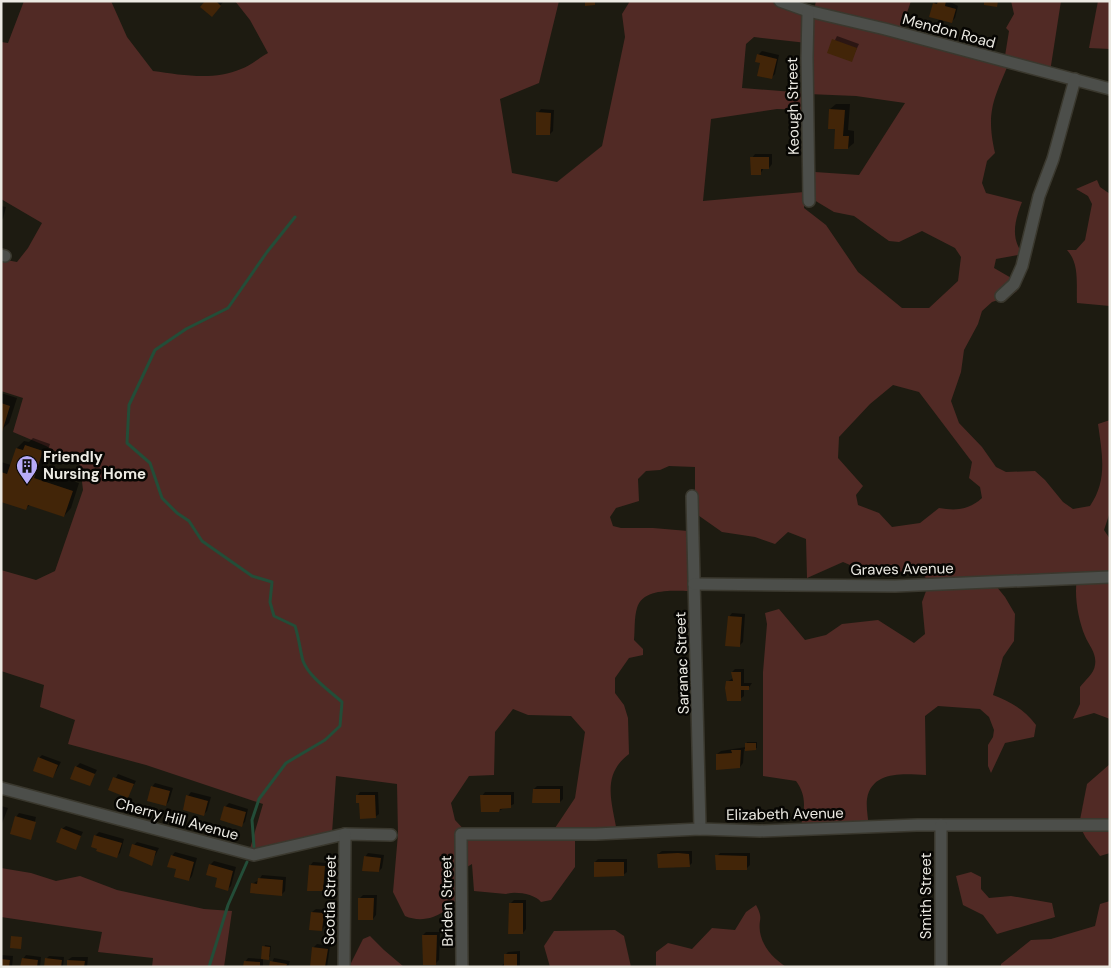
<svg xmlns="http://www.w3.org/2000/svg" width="1111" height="968" viewBox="0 0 1111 968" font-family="'DM Sans',sans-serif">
	<rect width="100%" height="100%" fill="#1d1b11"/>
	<g fill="#512a25" fill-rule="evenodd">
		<path d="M24,1H111L127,37L153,71C182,75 214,81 241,69C250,66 259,58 268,53L250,20L235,1H559L539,83L500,99L512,173L557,182L602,146L625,37L622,14L630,1H782L814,10L816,1H911L901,30L1004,62L1009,31L1006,28L1014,14L1011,1H1061L1050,72L1008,65C993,101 986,113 995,153L987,161L982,183L986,193L1022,202C1015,220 1010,238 1023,254L996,259L994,268L1013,279L1017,291L1010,296L992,302L982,311L978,324L964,350L961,372L951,401L959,423L982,447L996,467L1006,472L1035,471L1045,480L1063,502L1073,509L1090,506C1108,480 1102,454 1098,424L1110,420V512L1104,530L1110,539V719L1094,713L1073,719L1080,704V687C1085,680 1094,674 1095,665C1097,653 1089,646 1085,636C1078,619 1074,596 1077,578L992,581L1005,597L1015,614L1014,641L1003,657L993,695C1011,702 1024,709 1036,725L1034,737L1005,743L991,773L988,766V745L993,737L994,730L989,717L980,709L938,706L925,716L926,775C904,774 872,770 867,799C866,807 868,818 869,827L800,830C804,812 808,797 796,781L763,776V672L767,624L765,613L779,609L805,640L826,635L842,624L878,620L914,643L925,634L922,602L929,583L921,571L869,573L843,562L807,578L806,539L788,532L775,544L755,537L722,532L695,513V467L669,466L660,470L646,471L638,479L639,501L616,508L610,517L613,526L621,528H653L688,531L689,591C673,591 643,588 637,608C634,618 635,630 634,640L643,649V655L629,658L615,678V693L624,705L628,718L629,754C601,775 612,802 617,832L575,836V867L551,900L541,902C535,894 515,891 506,894L474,891L472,864L467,867C459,893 460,906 433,917C424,920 414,920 405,916L393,892L398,834L397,784L336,776L332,833L249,852L263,804L146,765L68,744L75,720L40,707L44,685L1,671V570L36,580L55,571L83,490L80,465L46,446L13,432L23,398L1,391V259L17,262L28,248L42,223L1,199V42L8,43ZM754,37L807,43L806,93L742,88L746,44ZM808,94L856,96L905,103L859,175L815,172L814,200L834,212L854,216L889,241L899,242L922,231L955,248L961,257L958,281L929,308H902L858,272L826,225L804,208V192L703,201L711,119L777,109L806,110ZM893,385L919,392L972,462L969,478L980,487L982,498C969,510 956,511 939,508L920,523L892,527L879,513L858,505L856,495L863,486L838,458L839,437L870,404ZM513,709L528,715L571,716L585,732L575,798L551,834L469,835L455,820L451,803L469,776L494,775L495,732Z"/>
		<path d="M1098,1H1110V49L1089,48Z"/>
		<path d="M1097,180L1100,187L1110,194V306L1077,303C1076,285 1080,264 1067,250H1076L1085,240L1092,204L1088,196L1076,189Z"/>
		<path d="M1110,764V853L1100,856L1086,838L1079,825L1087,784Z"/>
		<path d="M1,868L31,873L56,881L80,876L117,890L204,909L232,911L224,967H152L153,958L98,952L102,932L1,917Z"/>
		<path d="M971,872L981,877V889L989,898L1011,896L1052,903L1055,917L997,934L983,915L963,905L956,876Z"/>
		<path d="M1110,901V967H1001V964L1031,940L1051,939L1095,926L1100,904Z"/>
		<path d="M756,905C764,920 758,918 760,932C763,948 773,958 786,967H656V952L668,943L692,949L712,928L735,930L746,912Z"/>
		<path d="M615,930L624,936L631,967H550L544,946L554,931Z"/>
		<path d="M370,936L384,950L404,967H349L363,939Z"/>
	</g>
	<g fill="#0007">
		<path d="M207,1H223V2L215,12Z"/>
		<path d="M936,1H948L958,6L955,18L952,21L934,3Z"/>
		<path d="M837,36L859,44L851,61L829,52Z"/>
		<path d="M762,51L779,55L775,74L771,78L758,55Z"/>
		<path d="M836,104H850L848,130L854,131V143L848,148L837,128L830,109Z"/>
		<path d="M541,109L554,110L553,131L550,134L538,113Z"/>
		<path d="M755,154H772V164L769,168H764L760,174L752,158Z"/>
		<path d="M1,206L6,207L3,219L1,218Z"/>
		<path d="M1,393L17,398L9,423L1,430Z"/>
		<path d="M33,438L50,444L41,471L79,483L71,508L64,516L30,505L26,508L1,500V462L11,465L17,448L24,441L29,442Z"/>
		<path d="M732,613L745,614L743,642L739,646L729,617Z"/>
		<path d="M735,669H744V683H752L748,689H744V696L740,699L727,682L733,678L732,672Z"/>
		<path d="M747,742H757V748L744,749L743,763L740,767L717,754L721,751L746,747Z"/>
		<path d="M42,755L61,762L53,777L39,758Z"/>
		<path d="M80,763L97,770L89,785L76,767Z"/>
		<path d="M118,774L136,781L128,796L110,789Z"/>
		<path d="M155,783L173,788L169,801L166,805L152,787Z"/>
		<path d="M537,786H563V799L560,802L534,789Z"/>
		<path d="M191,792L211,797L207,811L204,814L188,796Z"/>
		<path d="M360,792H378L379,814L375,817L357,796Z"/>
		<path d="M485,792H514V804L498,811L482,796Z"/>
		<path d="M229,803L248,809L245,822L241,825L225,807Z"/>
		<path d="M1,806L8,808L1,826Z"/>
		<path d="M19,813L36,817L31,838L16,817Z"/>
		<path d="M66,826L83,832L75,848L62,829Z"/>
		<path d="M99,832L124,839L120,853L117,856L95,836Z"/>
		<path d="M137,842L159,848L151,864L134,845Z"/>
		<path d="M662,851H692V863L689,866L658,854Z"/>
		<path d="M175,852L197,858L192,876L189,880L177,868L172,856Z"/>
		<path d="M368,853L384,855L382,868L379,871L365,857Z"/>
		<path d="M720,853H750V865L747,868L717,856Z"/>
		<path d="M598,859H627V872L623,875L595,862Z"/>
		<path d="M214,861L236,867L231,886L228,889L210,865Z"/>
		<path d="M313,862L327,863L326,887L323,890L310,866Z"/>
		<path d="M262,875L286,877L285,891L281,895L252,884L259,880Z"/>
		<path d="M363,895H377L376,915L373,919L360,898Z"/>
		<path d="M514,900H526V929L523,933L510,904Z"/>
		<path d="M316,909L327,910L325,926L321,930L312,912Z"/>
		<path d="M426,932H440L439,960L435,964L423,935Z"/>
		<path d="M317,944L330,946L327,967H311L313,948Z"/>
		<path d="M265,945L271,946L270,957L263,958V967H245V962L248,958L262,959Z"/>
		<path d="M520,951V967H500L505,963V955L508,952Z"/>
		<path d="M1,955L13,956L12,967H1Z"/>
		<path d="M26,955L41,957L40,967H22L23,959Z"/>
		<path d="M49,956L64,957L63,967H45L46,959Z"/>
		<path d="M72,957H88L87,967H68V960Z"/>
		<path d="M274,958L290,961L288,967H270Z"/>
	</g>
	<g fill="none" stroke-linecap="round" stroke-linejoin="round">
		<g stroke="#234d38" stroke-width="3">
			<path d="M254,847L252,820L259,799L286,763L325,740L340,726L342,702C330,691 309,677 303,661C300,650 299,638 295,626L274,616L270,602L272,582L252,576L202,541L189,521L177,513L162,498L150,463L127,443L129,405L155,350L186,329L228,308L267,252L295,217"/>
			<path d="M209,967L228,905L247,862"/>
		</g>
	</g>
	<g fill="#422508">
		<path d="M205,1H216L221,6L212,17L200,7Z"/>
		<path d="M585,1H595V5L585,6Z"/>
		<path d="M938,1H946L945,6L956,9L952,23L929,17L933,3L937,4Z"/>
		<path d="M984,1H998L997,7L984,5Z"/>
		<path d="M832,39L857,48L852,62L827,53Z"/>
		<path d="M757,54L777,59L772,79L757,76L760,63L755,62Z"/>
		<path d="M829,109L845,110L843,136H849L848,149H834L835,129H828Z"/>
		<path d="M536,112L551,113L550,135H536Z"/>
		<path d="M750,157H769V169H761V175H751Z"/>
		<path d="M1,403L10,406L2,432L1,431Z"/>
		<path d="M25,445L43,451L34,478L73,491L64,517L28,505L26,510L1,502V472L7,474L16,448L23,450Z"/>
		<path d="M728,616L742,617L740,647L725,646Z"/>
		<path d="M731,672H741V686H749V690H741V701H727L725,688L726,681H733Z"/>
		<path d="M745,743H756V750L745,751Z"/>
		<path d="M731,750H741L740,768L716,770V754L732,753Z"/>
		<path d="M38,757L58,765L53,778L33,771Z"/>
		<path d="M75,766L95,774L90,786L70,779Z"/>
		<path d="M113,777L134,784L128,798L108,790Z"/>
		<path d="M151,786L170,791L166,806L147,801Z"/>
		<path d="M533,789H560V803H532Z"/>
		<path d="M186,795L208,801L204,816L183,810Z"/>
		<path d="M356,795H375L376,818L360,819L359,803H356Z"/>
		<path d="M480,795H511V808L500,809L499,812H481Z"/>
		<path d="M224,806L246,812L242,827L220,820Z"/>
		<path d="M15,816L36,822L31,840L10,834Z"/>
		<path d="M61,828L81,836L76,850L56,842Z"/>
		<path d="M94,835L122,843L117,858L96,851L97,849L91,847Z"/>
		<path d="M132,844L156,851L152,866L129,856Z"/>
		<path d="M678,853L689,854L690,867L658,868L657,854Z"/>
		<path d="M171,855L194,862L189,881L174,877L176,869L167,867Z"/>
		<path d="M715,855L747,856V870H716Z"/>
		<path d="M364,856L381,858L379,872L362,871Z"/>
		<path d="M594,862H624V876L594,877Z"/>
		<path d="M209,864L233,871L228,891L215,887L217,878L206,875Z"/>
		<path d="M309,865L325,866L323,891H307Z"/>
		<path d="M258,878L283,880L282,896L250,893L251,883L257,884Z"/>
		<path d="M358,898H374L373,920H358Z"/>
		<path d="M509,903H523V934H508Z"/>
		<path d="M311,912L324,913L322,931L309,930Z"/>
		<path d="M422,935H437L436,965H423Z"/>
		<path d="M11,936L22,937L21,949L10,948Z"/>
		<path d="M262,946L270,947L269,960L261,959Z"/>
		<path d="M312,947L328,949L325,967H310Z"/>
		<rect x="504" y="954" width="13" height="13"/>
		<path d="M22,958L38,960L37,967H20Z"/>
		<path d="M45,958L62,960L61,967H44Z"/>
		<path d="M1,959L10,960L9,967H1Z"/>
		<path d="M67,960L85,961L84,967H67Z"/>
		<path d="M244,961L260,962V967H243Z"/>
		<path d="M270,961L287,964L286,967H269Z"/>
	</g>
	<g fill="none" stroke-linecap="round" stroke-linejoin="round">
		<g stroke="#3a382e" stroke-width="14">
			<g id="minor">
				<path d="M780,1L808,11L885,29L1110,89"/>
				<path d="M808,11L807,58L809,201"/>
				<path d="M1,255L5,256"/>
				<path d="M1001,296L1014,284L1022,266L1039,196L1053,159L1075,79"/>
				<path d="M692,496L700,829"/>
				<path d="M694,584L895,586L1110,577"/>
				<path d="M1,788L254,855L345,834L391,835"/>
				<path d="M344,967L345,834"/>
				<path d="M462,967L461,834H596L700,829L760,831L917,825H1110"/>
				<path d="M941,967V825"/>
			</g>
		</g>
		<use href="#minor" stroke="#4c4e4a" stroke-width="11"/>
	</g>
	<defs>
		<g id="building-pin" transform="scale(1.125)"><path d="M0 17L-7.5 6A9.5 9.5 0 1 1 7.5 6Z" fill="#b7abf8" stroke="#070603"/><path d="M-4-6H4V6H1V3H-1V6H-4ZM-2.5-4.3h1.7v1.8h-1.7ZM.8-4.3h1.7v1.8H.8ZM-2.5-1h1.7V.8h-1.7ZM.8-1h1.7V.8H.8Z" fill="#111"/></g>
	</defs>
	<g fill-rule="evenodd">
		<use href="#building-pin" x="27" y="466"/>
	</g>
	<g text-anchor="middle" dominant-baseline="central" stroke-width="5" stroke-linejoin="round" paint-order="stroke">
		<g font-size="15" fill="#eceae3" stroke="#070603">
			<text transform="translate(949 31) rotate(15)">Mendon Road</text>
			<text transform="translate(793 106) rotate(-91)">Keough Street</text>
			<text transform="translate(902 569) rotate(-1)">Graves Avenue</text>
			<text transform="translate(682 663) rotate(-92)">Saranac Street</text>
			<text transform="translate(785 814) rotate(-1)">Elizabeth Avenue</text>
			<text transform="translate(177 819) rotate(15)">Cherry Hill Avenue</text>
			<text transform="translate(926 896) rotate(-90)">Smith Street</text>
			<text transform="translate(330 900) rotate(-89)">Scotia Street</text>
			<text transform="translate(447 901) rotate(-91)">Briden Street</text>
		</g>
		<g font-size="15" font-weight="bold" fill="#eceae3" stroke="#070603" text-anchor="start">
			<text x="43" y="457">Friendly<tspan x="43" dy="17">Nursing Home</tspan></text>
		</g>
	</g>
	<rect width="1111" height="968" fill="none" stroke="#eceae3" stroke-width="5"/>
</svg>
